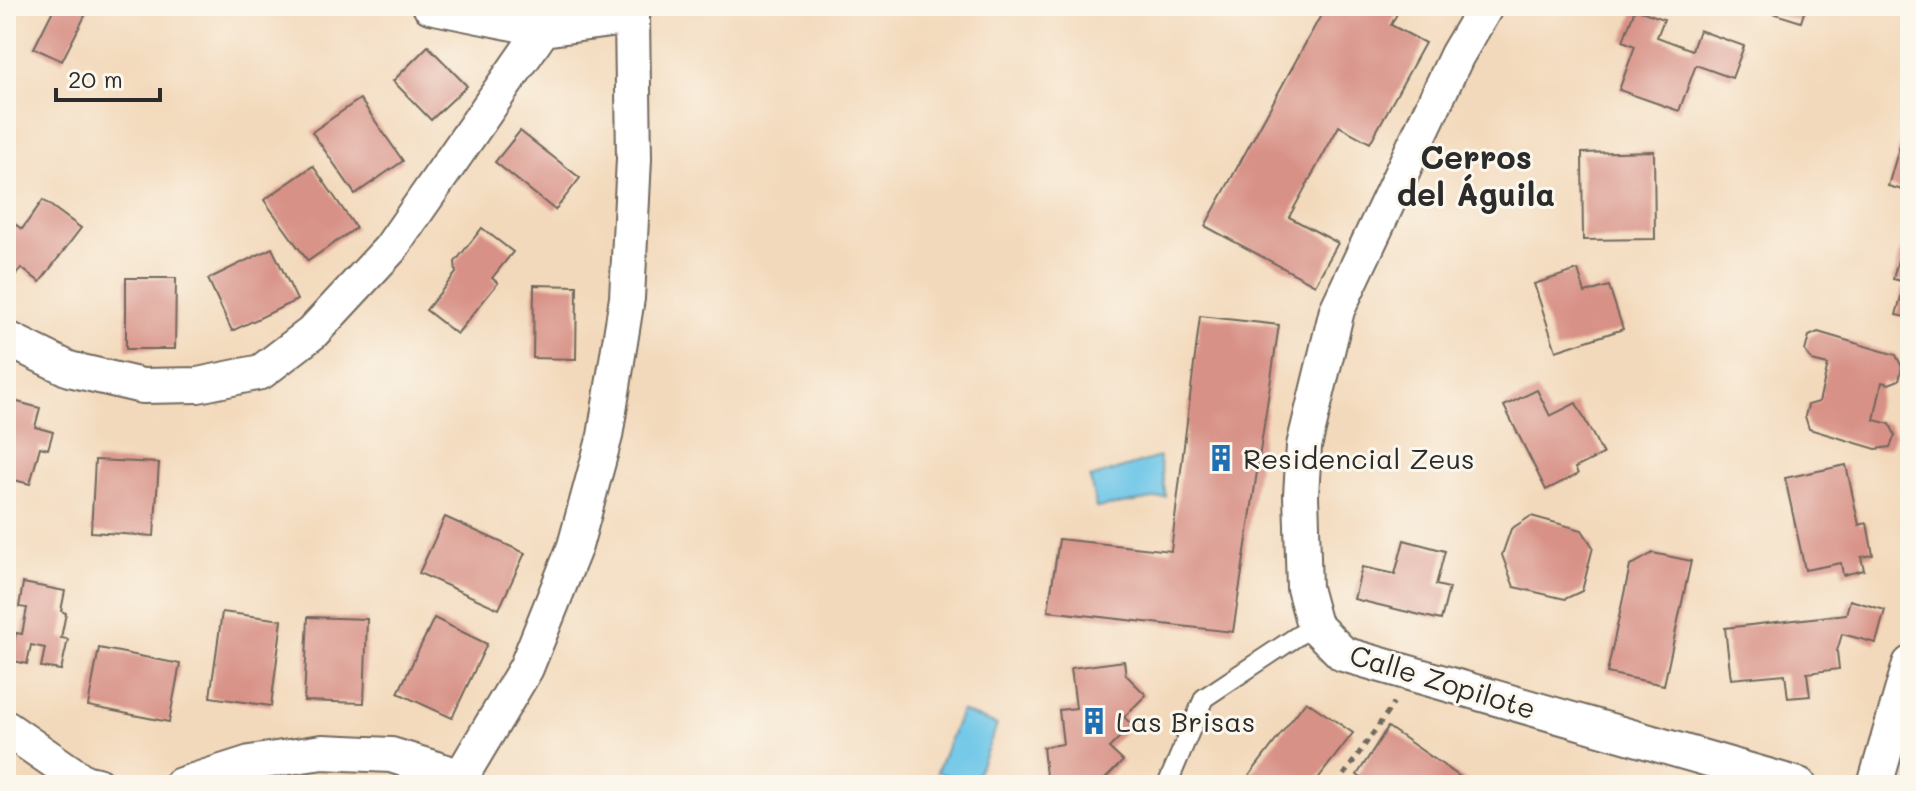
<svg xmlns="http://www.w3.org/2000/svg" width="1916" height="791" viewBox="0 0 1916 791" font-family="Mali,sans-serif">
	<rect width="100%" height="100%" fill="#fbf7ec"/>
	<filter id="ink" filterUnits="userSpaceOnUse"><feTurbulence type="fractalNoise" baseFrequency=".0125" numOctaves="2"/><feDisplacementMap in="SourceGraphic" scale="16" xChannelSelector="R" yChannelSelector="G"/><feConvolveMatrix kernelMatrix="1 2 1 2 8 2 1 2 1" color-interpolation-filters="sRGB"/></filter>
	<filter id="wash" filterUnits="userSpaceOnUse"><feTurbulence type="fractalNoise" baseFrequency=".006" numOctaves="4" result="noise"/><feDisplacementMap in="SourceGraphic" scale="32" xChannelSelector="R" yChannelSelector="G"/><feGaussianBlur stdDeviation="1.8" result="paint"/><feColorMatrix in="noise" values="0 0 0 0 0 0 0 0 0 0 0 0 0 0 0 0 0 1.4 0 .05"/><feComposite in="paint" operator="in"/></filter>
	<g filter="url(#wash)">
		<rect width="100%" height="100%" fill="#f3d9bb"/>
		<g fill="#69c4e7" stroke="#4a7889" stroke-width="2">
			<path d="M1159,457L1166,497L1096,508L1090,478Z"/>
			<path d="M961,711L997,725L973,785L937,772Z"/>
		</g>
		<g id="blocks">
			<g fill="#d89186">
				<path d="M55,6H90L62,61L34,48Z"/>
				<path d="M1326,6H1401L1391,25L1425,43L1370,143L1339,126L1289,217L1338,243L1315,285L1205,226Z"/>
				<path d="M1750,6H1806L1801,22Z"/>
				<path d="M1635,9L1664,19L1657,37L1692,50L1699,30L1744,46L1732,78L1696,65L1679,111L1619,90L1635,46L1623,41Z"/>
				<path d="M428,46L467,86L431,120L393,81Z"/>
				<path d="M360,99L403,161L355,194L312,132Z"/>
				<path d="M1909,114H1910V192L1888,186Z"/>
				<path d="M520,131L580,178L555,210L495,162Z"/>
				<path d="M1654,151L1655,239L1583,240L1582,153Z"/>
				<path d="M313,166L356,228L308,261L264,200Z"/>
				<path d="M43,200L81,228L40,282L21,268L11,281L6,277V218L22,229Z"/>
				<path d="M1907,227L1910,228V318L1896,315L1905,282L1893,279Z"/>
				<path d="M482,228L513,252L492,278L498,283L457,334L426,310L456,273L455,262Z"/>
				<path d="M272,248L297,300L232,331L208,279Z"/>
				<path d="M1578,270L1585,293L1609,286L1623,329L1556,351L1534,284Z"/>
				<path d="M126,278H176L175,349H126Z"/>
				<path d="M534,285L577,286L576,359L533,358Z"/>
				<path d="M1200,316L1279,325L1233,632L1048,611L1059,539L1171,551Z"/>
				<path d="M1818,332L1896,355L1902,367L1899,380L1889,384L1882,382L1874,420L1890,424L1895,435L1890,447L1876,449L1809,429L1805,416L1808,405L1819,402L1828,365L1812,361L1805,351L1809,336Z"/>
				<path d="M1537,390L1550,416L1576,403L1603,454L1575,468L1578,474L1546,490L1504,406Z"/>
				<path d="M10,400L40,408L35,427L53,432L48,449L40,447L30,484L6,478V416Z"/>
				<path d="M95,460L159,463L154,536L91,532Z"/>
				<path d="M1846,465L1859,525L1867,523L1873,555L1861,557L1864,570L1843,575L1841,563L1805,570L1785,478Z"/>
				<path d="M1531,516L1582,530L1593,547L1582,591L1565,599L1514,587L1502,555L1511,529Z"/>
				<path d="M445,517L525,553L499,609L419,573Z"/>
				<path d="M1404,540L1445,551L1436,585L1449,588L1441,620L1354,599L1362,567L1395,574Z"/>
				<path d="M1653,553L1691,561L1664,685L1607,673L1630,566Z"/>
				<path d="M23,583L65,591L61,611L66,613L61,638L68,639L61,670L41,667L45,648L31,645L27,664L10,660L16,633L22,634L27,608L19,607Z"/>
				<path d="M1850,600L1885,610L1876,643L1842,634L1837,651L1839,669L1807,673L1810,696L1788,698L1785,674L1731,679L1725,628L1846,614Z"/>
				<path d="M222,612L282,620L271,706L210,697Z"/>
				<path d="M308,617L367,619L364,703L304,701Z"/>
				<path d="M434,618L487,644L452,718L398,693Z"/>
				<path d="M99,648L180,664L169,722L88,706Z"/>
				<path d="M1124,661L1126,675L1146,695L1124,717L1132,725L1109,748L1123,761L1099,785H1034L1033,778L1046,776L1043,747L1063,744L1059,710L1076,708L1071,668Z"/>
				<path d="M1306,701L1353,733L1313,785H1242Z"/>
				<path d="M1388,727L1472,785H1372L1357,775Z"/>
			</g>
		</g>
	</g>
	<g filter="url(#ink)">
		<use href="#blocks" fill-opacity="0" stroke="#71685d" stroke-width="2"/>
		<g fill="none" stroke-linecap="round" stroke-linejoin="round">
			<g stroke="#71685d" stroke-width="22">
				<path id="service" d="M1167,785L1204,698L1314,625"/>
			</g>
			<g stroke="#71685d" stroke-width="38">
				<g id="minor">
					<path d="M430,6L543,29L632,17"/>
					<path d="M1486,6L1457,55L1337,310L1304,446L1301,495L1304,588L1314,625L1343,654L1799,785"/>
					<path d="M6,338L69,369L142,386L198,385L261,372L312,333L390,249L543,29"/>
					<path d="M6,728L84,782L97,785"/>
					<path d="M181,785L250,763L322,752L391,755L462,777"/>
					<path d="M456,785L526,668L575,546L605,436L627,298L634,159L632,17L634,6"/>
					<path d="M1875,785L1910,664"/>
				</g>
			</g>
			<path stroke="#71685d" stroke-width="5" stroke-dasharray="6 6" stroke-linecap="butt" d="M1337,785L1394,703"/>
			<use href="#service" stroke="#fff" stroke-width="18"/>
			<use href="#minor" stroke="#fff" stroke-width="34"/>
		</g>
	</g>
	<defs>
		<g id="building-bare" transform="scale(2.16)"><path d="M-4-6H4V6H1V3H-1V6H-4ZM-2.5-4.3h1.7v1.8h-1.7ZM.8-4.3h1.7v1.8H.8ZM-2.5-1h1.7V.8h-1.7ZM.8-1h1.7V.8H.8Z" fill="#1f6fb2" stroke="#fbf7ec" stroke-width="2.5" paint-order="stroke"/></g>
	</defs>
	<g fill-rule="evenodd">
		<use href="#building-bare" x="1221" y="458"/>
		<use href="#building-bare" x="1094" y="721"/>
	</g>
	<g text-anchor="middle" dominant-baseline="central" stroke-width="6" stroke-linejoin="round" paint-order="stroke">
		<g font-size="28" fill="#2b2b2b" stroke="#fbf7ec" text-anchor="start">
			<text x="1243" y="458">Residencial Zeus</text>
			<text x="1116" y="721">Las Brisas</text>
		</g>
		<g font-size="28" fill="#2b2b2b" stroke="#fbf7ec">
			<text transform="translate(1443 681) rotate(17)">Calle Zopilote</text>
		</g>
		<g font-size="32" font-weight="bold" fill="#2b2b2b" stroke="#fbf7ec">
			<text x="1476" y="156">Cerros<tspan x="1476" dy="37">del Águila</tspan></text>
		</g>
	</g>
	<rect width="1916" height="791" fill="none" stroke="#fbf7ec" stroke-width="32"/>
	<path d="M56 88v12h104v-12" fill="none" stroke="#2b2b2b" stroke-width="4"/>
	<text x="68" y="88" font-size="24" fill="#2b2b2b" stroke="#fbf7ec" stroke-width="6" paint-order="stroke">20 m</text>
</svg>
